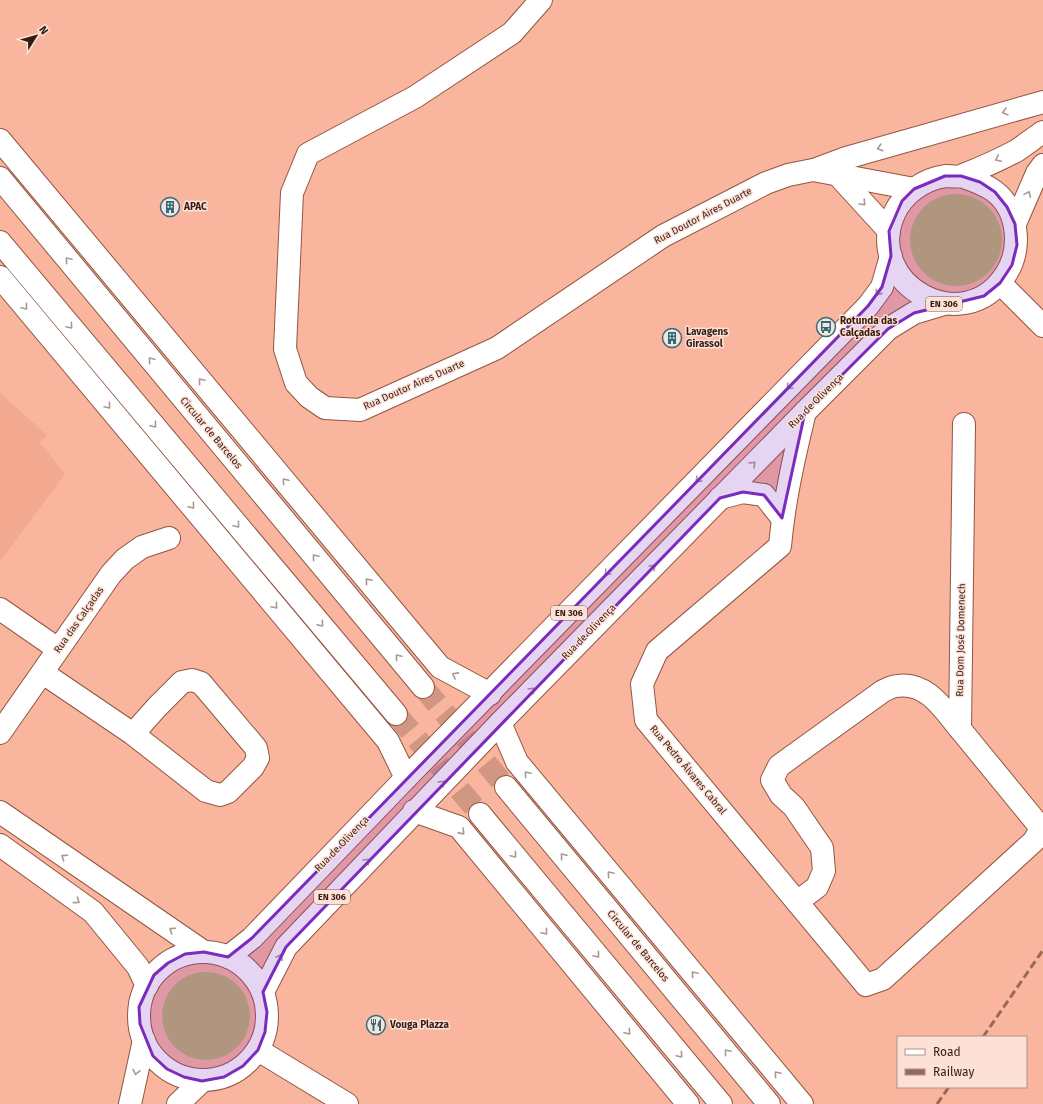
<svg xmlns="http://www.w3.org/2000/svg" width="1043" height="1104" viewBox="0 0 1043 1104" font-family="'Fira Sans',sans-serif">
	<rect width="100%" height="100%" fill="#f9b59e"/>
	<path fill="#f3a98f" d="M0,393L47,435L40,443L65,474L0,561Z"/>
	<g fill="#bdb170">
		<circle cx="956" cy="240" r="46"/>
		<circle cx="206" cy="1016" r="44"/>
	</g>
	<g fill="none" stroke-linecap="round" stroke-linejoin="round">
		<g stroke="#d29782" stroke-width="22" stroke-dasharray="22 11" stroke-linecap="butt">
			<path d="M423,687L506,787"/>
			<path d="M396,714L480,814"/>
		</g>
		<g stroke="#925641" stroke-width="24">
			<g id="minor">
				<path d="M541,0L512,33L415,97L308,154L292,193L285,349L296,383L309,397L325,408L360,410L497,348L663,236L766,183L788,175L813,170L914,189"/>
				<path d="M814,170L846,158L1043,102"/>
				<path d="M837,174L889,231"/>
				<path d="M1000,283L1043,326"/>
				<path d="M805,412C794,457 784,501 780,546L657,651L642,684L646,720L866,985L883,979L1034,841L1043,825"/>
				<path d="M964,424L960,729L1041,828"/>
				<path d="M720,498L743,492L764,495L782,518"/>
				<path d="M0,609L58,649"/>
				<path d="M43,673L133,734L206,791L220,795L228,792L253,767L258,758L256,748L201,683L192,680L182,682L157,707L133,734"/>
				<path d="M0,733L111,574L125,559L142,547L169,538"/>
				<path d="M0,812L204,952"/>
				<path d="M0,845L93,912L138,967L147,986"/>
				<path d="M797,902L817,887L824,871L822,848L794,807L781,795L772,780L779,766L883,691C887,689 893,686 897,686C927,681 944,710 960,729"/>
				<path d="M258,1050L347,1104"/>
			</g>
		</g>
		<g stroke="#925641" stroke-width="24">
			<g id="major">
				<path d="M0,140L440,667L490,694"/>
				<path d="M961,176C973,180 984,184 994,191C1019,210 1022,249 1006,274C964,341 863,284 894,214C903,194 923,179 946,176C951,176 958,178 963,175C981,168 999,160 1016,151C1025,145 1034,138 1043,132"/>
				<path d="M0,178L423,687"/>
				<path d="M1015,224L1037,173L1043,165"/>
				<path d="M0,242L396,714"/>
				<path d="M0,277L388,741L406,778"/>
				<path d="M500,723L517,762L802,1104"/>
				<path d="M506,787L769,1104"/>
				<path d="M414,811L459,827L688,1104"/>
				<path d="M480,814L721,1104"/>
				<circle cx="203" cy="1016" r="64"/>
				<path d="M228,957L252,938L406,778L868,306L882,287L891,256"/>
				<path d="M263,992L286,947L500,723L805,412L888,329L914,313L944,304"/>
				<path d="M130,1104L144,1040"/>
				<path d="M178,1104L202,1081"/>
			</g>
		</g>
		<use href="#minor" stroke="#fff" stroke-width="22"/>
		<use href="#major" stroke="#fff" stroke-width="22"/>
		<g stroke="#986959" stroke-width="3" stroke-dasharray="8 4" stroke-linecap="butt">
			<path d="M983,1037L1043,950"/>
			<path d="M937,1104L949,1087"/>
		</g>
	</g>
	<defs><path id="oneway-chevron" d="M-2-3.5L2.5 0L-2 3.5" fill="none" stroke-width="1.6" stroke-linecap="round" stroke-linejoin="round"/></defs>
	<g stroke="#a59995">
		<use href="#oneway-chevron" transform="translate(1005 112) rotate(164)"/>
		<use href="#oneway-chevron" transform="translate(880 148) rotate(164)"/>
		<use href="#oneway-chevron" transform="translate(998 159) rotate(155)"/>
		<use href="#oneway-chevron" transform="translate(1028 194) rotate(-66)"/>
		<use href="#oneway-chevron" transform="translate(863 203) rotate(47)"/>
		<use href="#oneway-chevron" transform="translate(68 260) rotate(-130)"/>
		<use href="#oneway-chevron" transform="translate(878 293) rotate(125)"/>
		<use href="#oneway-chevron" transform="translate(25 307) rotate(50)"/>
		<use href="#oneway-chevron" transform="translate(70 326) rotate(50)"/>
		<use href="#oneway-chevron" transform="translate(151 360) rotate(-130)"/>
		<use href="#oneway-chevron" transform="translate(201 381) rotate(-130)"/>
		<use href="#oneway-chevron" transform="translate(789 387) rotate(134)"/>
		<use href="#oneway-chevron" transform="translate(108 406) rotate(50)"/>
		<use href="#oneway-chevron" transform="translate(154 425) rotate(50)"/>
		<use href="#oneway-chevron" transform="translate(753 464) rotate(-45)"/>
		<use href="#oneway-chevron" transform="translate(698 480) rotate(134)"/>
		<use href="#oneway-chevron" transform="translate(285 481) rotate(-130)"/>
		<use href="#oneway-chevron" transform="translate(192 506) rotate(50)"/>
		<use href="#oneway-chevron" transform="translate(237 525) rotate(50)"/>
		<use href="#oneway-chevron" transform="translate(315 557) rotate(-130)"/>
		<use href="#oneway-chevron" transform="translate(653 567) rotate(-46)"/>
		<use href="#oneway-chevron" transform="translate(607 573) rotate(134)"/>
		<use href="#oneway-chevron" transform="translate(368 581) rotate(-130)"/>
		<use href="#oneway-chevron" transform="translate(275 606) rotate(50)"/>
		<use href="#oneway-chevron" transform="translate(321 624) rotate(50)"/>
		<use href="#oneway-chevron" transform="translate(398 657) rotate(-130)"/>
		<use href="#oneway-chevron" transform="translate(455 675) rotate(-152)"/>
		<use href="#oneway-chevron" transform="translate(532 690) rotate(-45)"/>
		<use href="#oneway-chevron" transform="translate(527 774) rotate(-130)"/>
		<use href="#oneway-chevron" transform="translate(442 783) rotate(-46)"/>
		<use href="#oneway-chevron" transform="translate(462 832) rotate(48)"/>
		<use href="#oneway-chevron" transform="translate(514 855) rotate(50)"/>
		<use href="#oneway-chevron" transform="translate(563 856) rotate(-130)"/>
		<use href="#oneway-chevron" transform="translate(64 857) rotate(-146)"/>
		<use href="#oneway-chevron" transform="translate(367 861) rotate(-46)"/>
		<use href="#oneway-chevron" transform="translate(610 874) rotate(-130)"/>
		<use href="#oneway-chevron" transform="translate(77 901) rotate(36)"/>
		<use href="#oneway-chevron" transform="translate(172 930) rotate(-146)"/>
		<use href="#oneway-chevron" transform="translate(545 932) rotate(50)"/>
		<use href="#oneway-chevron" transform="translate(597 955) rotate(50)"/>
		<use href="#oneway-chevron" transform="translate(280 957) rotate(-63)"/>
		<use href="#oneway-chevron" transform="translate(694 974) rotate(-130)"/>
		<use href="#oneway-chevron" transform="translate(628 1032) rotate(50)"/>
		<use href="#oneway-chevron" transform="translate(727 1052) rotate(-130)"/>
		<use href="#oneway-chevron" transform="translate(680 1055) rotate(50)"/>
		<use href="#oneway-chevron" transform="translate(136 1072) rotate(103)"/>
		<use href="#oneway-chevron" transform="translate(777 1074) rotate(-130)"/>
	</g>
	<path fill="#7b2cbf" fill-opacity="0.2" stroke="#7b2cbf" stroke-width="3" stroke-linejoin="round" d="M945,176H961L980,182L995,192L1007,207L1015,224L1017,245L1012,265L1000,283L984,296L914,313L888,329L805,412L782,518L764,495L743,492L720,498L286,947L263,992L267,1012L265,1032L258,1050L243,1066L224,1077L202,1081L184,1077L167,1069L153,1056L140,1024L139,1007L154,975L168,963L185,954L204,952L228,957L252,938L868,306L882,287L891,256L889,231L902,201L914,189Z"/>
	<defs>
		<g id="building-ring" transform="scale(1)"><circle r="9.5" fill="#fde1d7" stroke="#2c6e81" stroke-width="1.5"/><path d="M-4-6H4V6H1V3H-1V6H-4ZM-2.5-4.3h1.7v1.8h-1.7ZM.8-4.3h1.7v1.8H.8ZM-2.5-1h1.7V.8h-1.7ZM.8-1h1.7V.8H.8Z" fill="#2c6e81"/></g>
		<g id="bus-ring" transform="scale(1)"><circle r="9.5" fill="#fde1d7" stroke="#2c6e81" stroke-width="1.5"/><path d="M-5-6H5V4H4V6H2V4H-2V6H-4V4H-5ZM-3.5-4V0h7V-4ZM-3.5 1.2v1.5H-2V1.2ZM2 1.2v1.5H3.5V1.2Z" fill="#2c6e81"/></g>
		<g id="restaurant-ring" transform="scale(1)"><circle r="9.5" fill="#fde1d7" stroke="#2c6e81" stroke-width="1.5"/><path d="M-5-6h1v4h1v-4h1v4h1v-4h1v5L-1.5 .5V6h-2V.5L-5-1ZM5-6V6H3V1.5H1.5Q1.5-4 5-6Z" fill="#2c6e81"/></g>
	</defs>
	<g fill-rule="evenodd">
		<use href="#building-ring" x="170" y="207"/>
		<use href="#bus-ring" x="826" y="327"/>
		<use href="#building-ring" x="672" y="338"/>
		<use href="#restaurant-ring" x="376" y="1025"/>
	</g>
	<g text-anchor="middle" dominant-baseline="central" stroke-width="3" stroke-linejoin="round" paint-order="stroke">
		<g fill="#fde1d7" stroke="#72584e" stroke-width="1">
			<rect x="926" y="297" width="36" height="14" rx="3"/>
			<rect x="551" y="606" width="36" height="14" rx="3"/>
			<rect x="314" y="890" width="36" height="14" rx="3"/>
		</g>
		<g font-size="9" font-weight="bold" fill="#361d14">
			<text x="944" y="304">EN 306</text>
			<text x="569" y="613">EN 306</text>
			<text x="332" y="897">EN 306</text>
		</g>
		<g font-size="10" font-weight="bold" fill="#361d14" stroke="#fde1d7" text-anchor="start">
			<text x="184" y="207">APAC</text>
			<text x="840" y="321">Rotunda das<tspan x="840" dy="12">Calçadas</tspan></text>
			<text x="686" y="332">Lavagens<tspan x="686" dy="12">Girassol</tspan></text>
			<text x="390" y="1025">Vouga Plazza</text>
		</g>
		<g font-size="10" fill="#361d14" stroke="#fde1d7">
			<text transform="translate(703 216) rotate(-28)">Rua Doutor Aires Duarte</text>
			<text transform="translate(414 385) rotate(-24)">Rua Doutor Aires Duarte</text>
			<text transform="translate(816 401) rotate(-45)">Rua de Olivença</text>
			<text transform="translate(211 433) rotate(50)">Circular de Barcelos</text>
			<text transform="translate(79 620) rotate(-55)">Rua das Calçadas</text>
			<text transform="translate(589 632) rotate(-46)">Rua de Olivença</text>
			<text transform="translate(961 640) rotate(-89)">Rua Dom José Domenech</text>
			<text transform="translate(688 770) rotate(50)">Rua Pedro Álvares Cabral</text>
			<text transform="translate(342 844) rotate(-46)">Rua de Olivença</text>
			<text transform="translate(638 946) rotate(50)">Circular de Barcelos</text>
		</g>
	</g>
	<rect x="897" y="1036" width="130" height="52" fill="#fde1d7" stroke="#ad9389"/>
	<rect x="905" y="1049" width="20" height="6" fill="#ffffff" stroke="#ad9389"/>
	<text x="933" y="1056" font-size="12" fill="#361d14">Road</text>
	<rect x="905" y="1069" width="20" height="6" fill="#986959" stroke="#ad9389"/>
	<text x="933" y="1076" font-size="12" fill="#361d14">Railway</text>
	<g transform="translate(36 36) rotate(53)" stroke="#fde1d7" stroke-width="3" paint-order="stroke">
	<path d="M0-3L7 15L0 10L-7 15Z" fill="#361d14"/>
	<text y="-6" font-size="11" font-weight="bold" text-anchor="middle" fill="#361d14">N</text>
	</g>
</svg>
